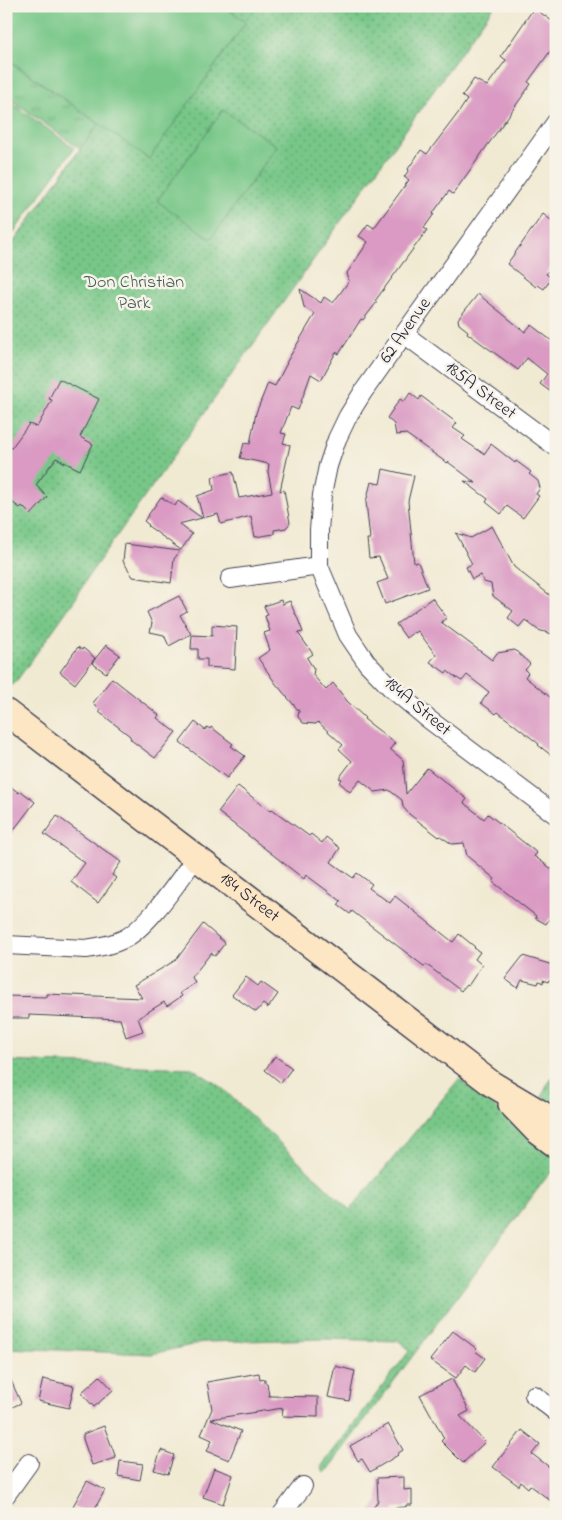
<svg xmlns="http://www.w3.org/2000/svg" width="562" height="1520" viewBox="0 0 562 1520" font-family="'Indie Flower',sans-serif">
	<defs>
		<pattern id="grass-tufts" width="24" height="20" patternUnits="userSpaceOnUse" patternTransform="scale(1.25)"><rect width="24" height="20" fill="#78c788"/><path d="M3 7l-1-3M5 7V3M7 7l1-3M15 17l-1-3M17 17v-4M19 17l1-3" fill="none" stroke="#62a170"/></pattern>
		<pattern id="park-dots" width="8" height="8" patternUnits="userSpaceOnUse" patternTransform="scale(1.25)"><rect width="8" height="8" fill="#78c788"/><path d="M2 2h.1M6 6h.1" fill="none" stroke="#62a170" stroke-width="1.8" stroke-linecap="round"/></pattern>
	</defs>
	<rect width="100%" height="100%" fill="#f7f3e8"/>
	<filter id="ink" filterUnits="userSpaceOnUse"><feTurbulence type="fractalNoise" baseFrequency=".02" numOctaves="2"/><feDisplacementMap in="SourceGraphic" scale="10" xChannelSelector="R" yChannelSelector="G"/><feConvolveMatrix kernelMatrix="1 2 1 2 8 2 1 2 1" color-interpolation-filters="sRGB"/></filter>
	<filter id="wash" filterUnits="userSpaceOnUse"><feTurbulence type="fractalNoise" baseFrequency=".0096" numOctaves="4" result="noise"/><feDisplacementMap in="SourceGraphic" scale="20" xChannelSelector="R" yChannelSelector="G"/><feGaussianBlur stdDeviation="1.12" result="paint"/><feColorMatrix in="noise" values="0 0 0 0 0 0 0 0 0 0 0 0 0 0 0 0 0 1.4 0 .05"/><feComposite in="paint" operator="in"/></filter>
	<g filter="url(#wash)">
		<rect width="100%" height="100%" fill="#f1ead3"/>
		<path fill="url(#grass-tufts)" stroke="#4d7462" d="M6,58L149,159L6,253L80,149L6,96Z"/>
		<g fill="url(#park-dots)" stroke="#4d7462">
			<path d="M183,6H494L89,575L76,598L15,683L6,689V253Z"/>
			<path d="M6,1061L192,1068L221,1087L350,1210L459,1079L556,1155V1172L549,1174L325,1473L321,1467L410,1350L399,1341L325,1339L205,1342L152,1354L6,1348Z"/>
			<path d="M556,1073V1112L541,1100L547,1085Z"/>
		</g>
		<g fill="#78c788" stroke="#4d7462">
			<path d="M6,6H224L246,22L149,159L6,58Z"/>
			<path d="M6,99L74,148L6,243Z"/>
			<path d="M223,110L277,146L211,239L157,201Z"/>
		</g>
		<g id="blocks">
			<g fill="#da9ac3">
				<path d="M534,8L556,24V43L528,82L531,84L453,194L449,191L433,213L434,214L424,228L427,230L375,301L377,302L363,320L361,319L339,354L336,352L321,380L311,374L298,410L291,407L281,433L286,434L283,443L290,445L280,491L284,490L290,523L286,528L274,530V534L255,537L251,516L221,524L218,514L203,518L197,496L214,490L212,477L233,472L239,498L272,492L268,472L269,464L240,458L244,443L250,444L256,413L268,383L275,386L287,363H286L315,314L304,307L300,289L321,303L324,297L333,303L349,281L347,273L368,242L359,236L368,224L374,228L409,180L404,177L409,170L408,169L421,150L427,154L459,112L467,100L462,96L474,79L487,86L506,60L501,56Z"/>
				<path d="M543,214L556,224V261L546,274L552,278L544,289L538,285L536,287L507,264Z"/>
				<path d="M478,294L525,332L531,325L556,344V386L551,392L540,384L547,374L527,358L518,370L467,333L468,331L459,324L458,319Z"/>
				<path d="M59,379L99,399L80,437L93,444L80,470L56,458L36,485L47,497L31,515L22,506L20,508L6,498V455L29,424L37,427L52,400L49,399Z"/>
				<path d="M410,393L419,400L421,396L457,423L453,428L465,436L462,439L484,454L491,444L515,463L516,461L531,472L529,474L538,481L540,488L536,494L539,496L523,518L507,506L501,514L486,502L488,499L464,481L476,483L448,462L447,463L406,434L396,435L394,424L387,418L400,399L404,402Z"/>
				<path d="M383,469L414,476L408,501L414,563L418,562L428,588L385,604L377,583L388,579L379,557L369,558L367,539H370L366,502L371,482L380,484Z"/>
				<path d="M161,497L175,506L178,501L202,518L179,524L192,534L181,550L148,526L149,525L144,521Z"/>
				<path d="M492,526L514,567L556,600V635L538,630L525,620L519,627L508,618L513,611L493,596L491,584L484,582L480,575L472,579L466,567L472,564L456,533L471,538Z"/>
				<path d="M125,544L180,551L174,559L171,583L133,577L123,561Z"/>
				<path d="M179,596L187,611L180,615L191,634L169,646L164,635L150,632L152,623L147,612Z"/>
				<path d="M432,598L447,618L441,622L492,660L497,653L515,650L530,664L525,670L528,673L525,677L556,702V759L538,745L539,744L498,712L496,714L481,703L489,692L467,675L462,681L460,680L447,671L446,673L430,662L436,655L418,631L415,633L414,632L406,638L396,624Z"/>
				<path d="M281,600L282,604L290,601L295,614H296L303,632L298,633L313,654L307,658L314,669L313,675L326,690L333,683L347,701L365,718L364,719L395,743L390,749L403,760L406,794L427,768L467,799L464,803L484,819L488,814L537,853L534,856L556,872V921L550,918L546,924L535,918L536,916L493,882L495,879L467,856L464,843L452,844L440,836L439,837L409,814L403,807L402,800L389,790L375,792L360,780L350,792L339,782L342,779L339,778L352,761L339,749L343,745L318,722L316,724L303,723L298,717L299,711L276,684L258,658L270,650L264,633L270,631L265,616L268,615L264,606Z"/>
				<path d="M212,625L237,627L235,669L207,667V659H198V649H191L192,635L212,636Z"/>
				<path d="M106,645L120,655L106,673L92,663Z"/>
				<path d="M78,647L82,650L83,648L95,658L75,684L60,672Z"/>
				<path d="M112,678L159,715L157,718L176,732L155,758L131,740L130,736L99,712L100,710L93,703Z"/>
				<path d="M195,722L205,730L207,727L210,729L211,727L233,744L231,746L245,756L227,778L180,742Z"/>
				<path d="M6,783L19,793L21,791L35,802L6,840Z"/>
				<path d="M238,786L270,811L272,809L309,836L311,834L322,843L326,837L340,848L331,862L353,878L357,873L372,884L369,888L390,903L395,896L453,942L459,934L475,947L474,948L480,952L475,959L482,965L468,986L466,985L461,991L427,965L425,967L352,911L350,914L338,905L341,901L306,875L304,879L218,812Z"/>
				<path d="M57,816L121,862L112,875L116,878L98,903L71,882L85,863L44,834Z"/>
				<path d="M203,924L225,943L215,956L211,953L192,977L195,983L180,993L182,996L167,1006L164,1002L138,1018L143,1031L126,1037L120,1019L29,1015V1018H6V996L47,997V994L142,998L134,985L176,960Z"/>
				<path d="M523,956L556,966V980H549L548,982L543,980V983L539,981L538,984L522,980L518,988L505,979Z"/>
				<path d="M246,977L258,986L261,982L278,994L268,1008L263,1004L256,1012L232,995Z"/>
				<path d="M275,1056L292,1068L281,1083L265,1070Z"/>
				<path d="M453,1331L477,1349L475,1351L485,1358L475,1372L466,1365L456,1378L430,1360Z"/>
				<path d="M335,1366L355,1371L349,1401L328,1397Z"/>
				<path d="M6,1369L21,1403L6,1410Z"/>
				<path d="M259,1373L260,1380L265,1379V1383H267L269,1396L318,1397V1417L282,1416L283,1408L211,1419L241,1431L229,1460L207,1451L212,1440L201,1435L212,1409L207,1382Z"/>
				<path d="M100,1376L113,1390L94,1407L81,1393Z"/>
				<path d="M43,1379L74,1386L69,1408L38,1401Z"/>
				<path d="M452,1379L469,1411L460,1416L485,1442L463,1463L441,1441L444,1438L420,1395Z"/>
				<path d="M388,1424L403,1450L397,1454L398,1455L370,1472L362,1459L358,1461L350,1446Z"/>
				<path d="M104,1426L116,1458L92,1465L83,1439V1434Z"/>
				<path d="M522,1430L540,1444L532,1454L556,1472V1505L530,1485L528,1488L521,1482L519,1486L493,1467Z"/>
				<path d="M161,1450L174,1455L168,1474L154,1470Z"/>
				<path d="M120,1461L143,1464L140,1480L118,1476Z"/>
				<path d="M214,1468L233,1475L223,1504L203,1497Z"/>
				<path d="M404,1477V1490L412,1489V1505H406V1507L394,1508L395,1512L369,1514L378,1501L377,1478Z"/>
				<path d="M87,1481L105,1490L92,1514H88L73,1506Z"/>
			</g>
		</g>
	</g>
	<g filter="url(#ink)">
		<use href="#blocks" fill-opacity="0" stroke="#414052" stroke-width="1"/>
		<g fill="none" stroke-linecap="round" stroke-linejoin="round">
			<g stroke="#414052" stroke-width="20">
				<g id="street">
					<path d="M556,122L404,334L363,392L348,416L337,439L328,466L322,495L319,530V566L348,635L367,663L391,688L427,718L556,815"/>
					<path d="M404,334L556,447"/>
					<path d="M230,579L319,566"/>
					<path d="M6,945L86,949C99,947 112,945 124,939C148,927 179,880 196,857"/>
					<path d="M534,1395L556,1412"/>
					<path d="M6,1495L29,1463"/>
					<path d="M282,1514L303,1486"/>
				</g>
			</g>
			<g stroke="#414052" stroke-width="28">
				<g id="secondary">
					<path id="s1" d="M6,712L492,1084L556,1122"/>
					<path d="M511,1104L536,1130L556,1145"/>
				</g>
			</g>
			<use href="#street" stroke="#fff" stroke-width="18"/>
			<use href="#secondary" stroke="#fce6c4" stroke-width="25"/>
		</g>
	</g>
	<g text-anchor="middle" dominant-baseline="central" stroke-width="5" stroke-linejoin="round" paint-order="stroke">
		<g font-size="18" fill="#405c56" stroke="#f7f3e8">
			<text x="134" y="283">Don Christian<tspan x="134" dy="21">Park</tspan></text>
		</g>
		<g font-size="18" fill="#22223b" stroke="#f7f3e8">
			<text transform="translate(406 331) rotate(-55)">62 Avenue</text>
			<text transform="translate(480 391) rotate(37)">185A Street</text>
			<text transform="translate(417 707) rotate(40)">184A Street</text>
			<text stroke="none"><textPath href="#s1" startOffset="306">184 Street</textPath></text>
		</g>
	</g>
	<rect width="562" height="1520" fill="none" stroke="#f7f3e8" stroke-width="25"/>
</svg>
